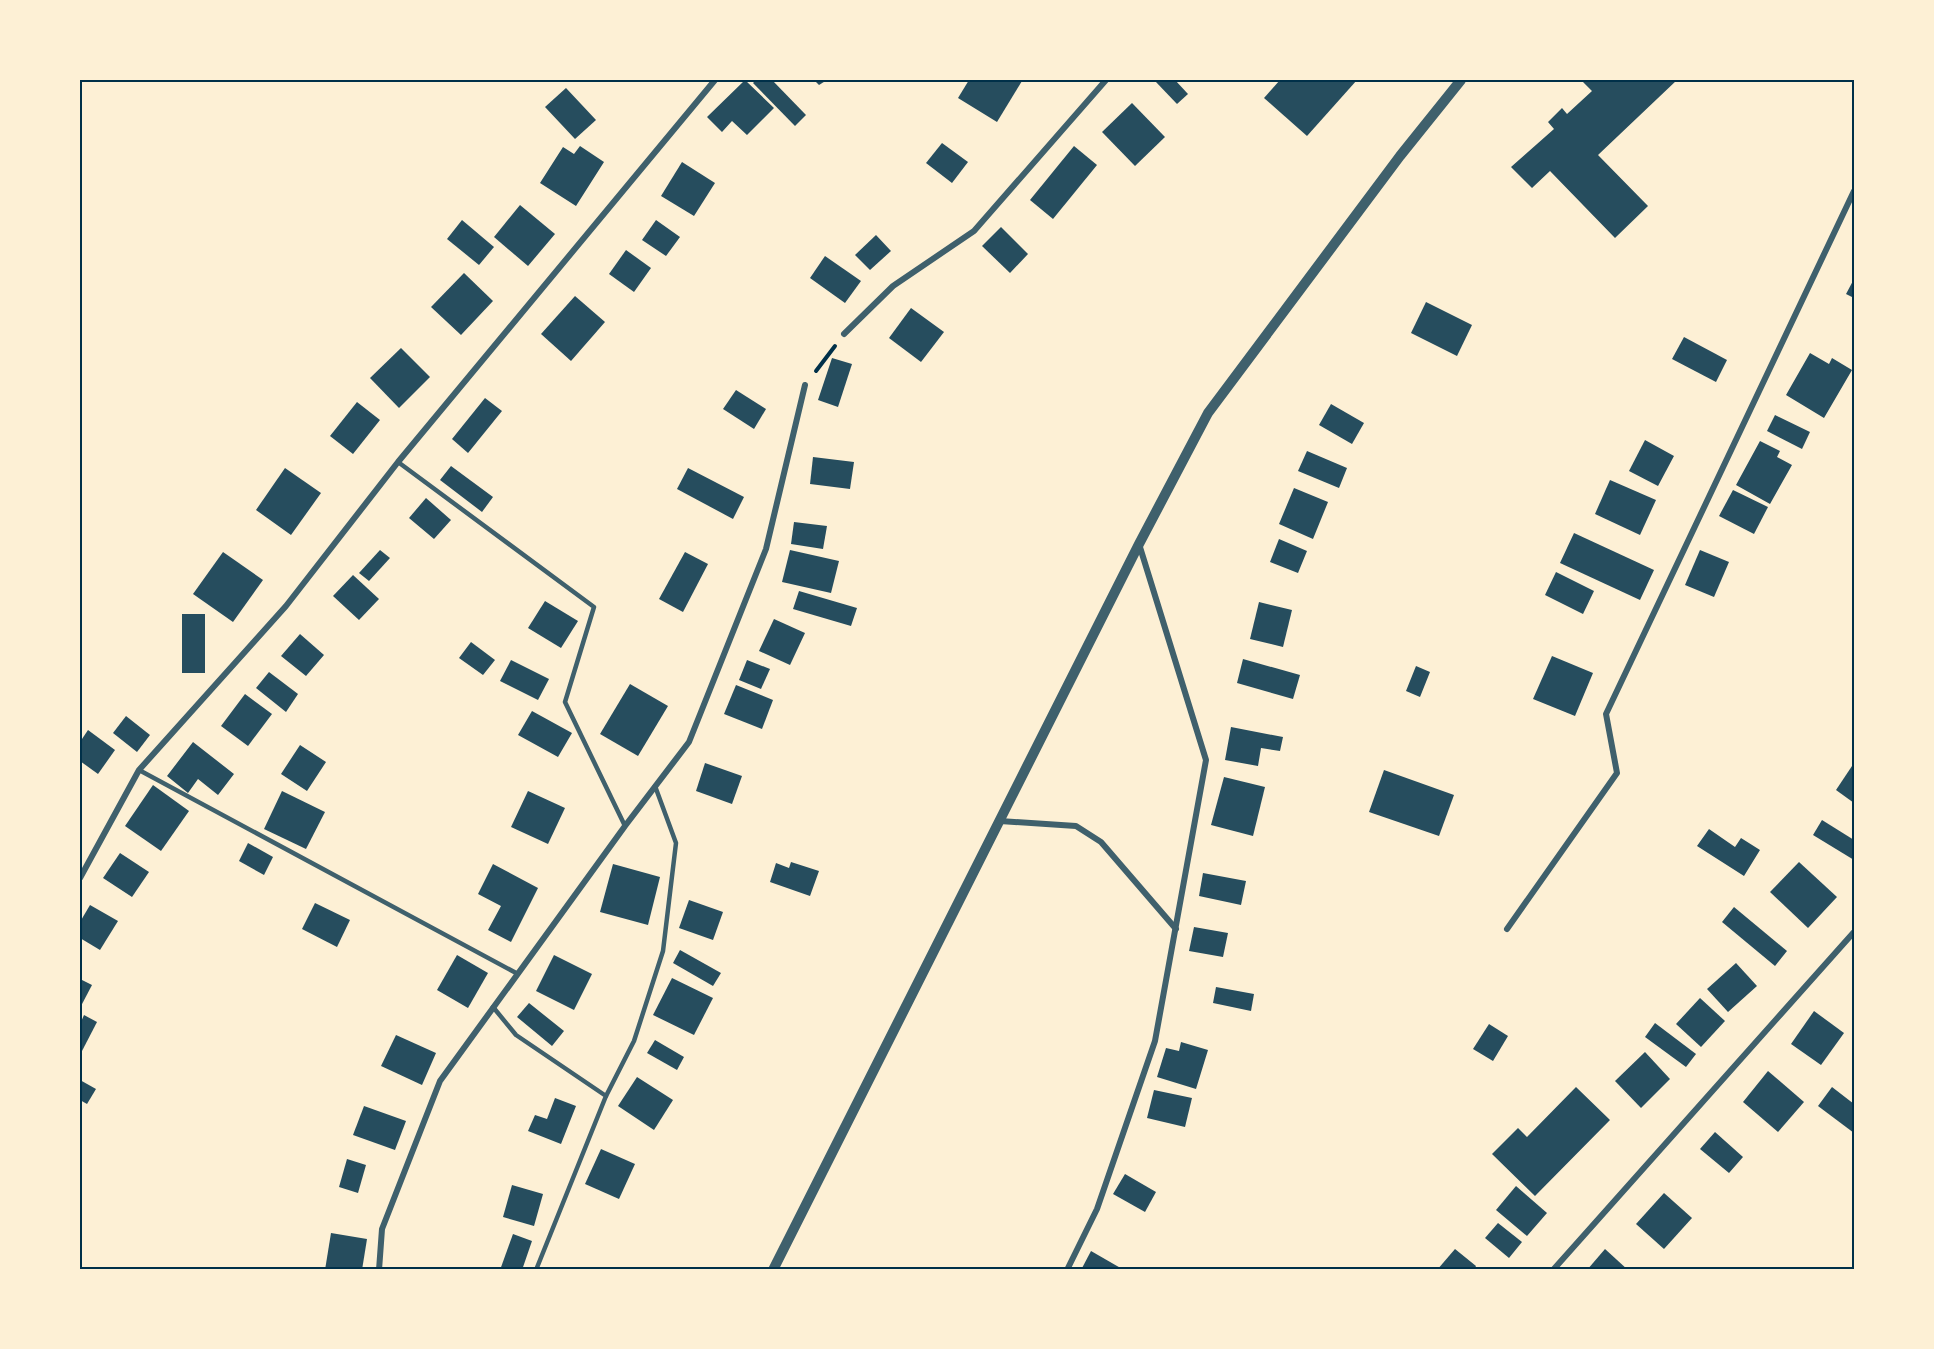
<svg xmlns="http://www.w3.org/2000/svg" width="1934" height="1349" viewBox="0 0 1934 1349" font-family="Roboto,sans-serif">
	<rect width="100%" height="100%" fill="#fdf0d5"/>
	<g fill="#264d5e">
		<path d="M745,80L774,108L747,135L732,121L722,132L707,117Z"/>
		<path d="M756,80H772L806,115L795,126L753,83Z"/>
		<path d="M814,80H827L819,85Z"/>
		<path d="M969,80H1019L1022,81L997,122L958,98Z"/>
		<path d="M1156,80H1175L1188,94L1177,104L1155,81Z"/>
		<path d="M1280,80H1357L1307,136L1264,98Z"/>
		<path d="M1586,80H1677L1598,155L1648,206L1615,238L1550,171L1532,188L1511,167L1554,129L1548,122L1562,108L1567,114L1592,91L1583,82Z"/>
		<path d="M566,88L596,120L575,139L545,107Z"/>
		<path d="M1132,103L1165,137L1135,166L1102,132Z"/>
		<path d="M942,143L968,162L952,183L926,163Z"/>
		<path d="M580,146L604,162L576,206L540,183L563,147L574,154Z"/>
		<path d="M1074,146L1097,165L1053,219L1030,200Z"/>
		<path d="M682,162L715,183L694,216L661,196Z"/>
		<path d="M520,205L555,234L528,266L494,237Z"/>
		<path d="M462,220L494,247L479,265L447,239Z"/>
		<path d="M656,220L680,237L666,256L642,240Z"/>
		<path d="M1001,227L1028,254L1010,273L982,246Z"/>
		<path d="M876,235L891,251L870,270L855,255Z"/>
		<path d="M626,250L651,268L634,292L609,274Z"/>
		<path d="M825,256L861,281L845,303L810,278Z"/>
		<path d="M464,273L493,301L461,335L431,307Z"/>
		<path d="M1854,279V298L1846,294Z"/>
		<path d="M575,296L605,322L571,361L541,334Z"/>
		<path d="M1426,302L1472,325L1457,356L1411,333Z"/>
		<path d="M911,308L944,332L921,362L889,338Z"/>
		<path d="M1684,337L1727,360L1716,382L1672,359Z"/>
		<path d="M401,348L430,377L399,408L370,378Z"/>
		<path d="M1810,353L1829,364L1832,358L1852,370L1824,418L1786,395Z"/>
		<path d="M832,358L852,364L838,407L818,400Z"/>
		<path d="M736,390L766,409L754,429L723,409Z"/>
		<path d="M485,398L502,411L468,453L452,439Z"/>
		<path d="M357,402L380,420L353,454L330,436Z"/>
		<path d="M1331,404L1364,423L1352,444L1319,425Z"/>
		<path d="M1775,415L1810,432L1802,449L1767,431Z"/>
		<path d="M1645,440L1674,456L1658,486L1629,471Z"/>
		<path d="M1760,441L1780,451L1777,457L1792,465L1770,504L1736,485Z"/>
		<path d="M1307,451L1347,468L1339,488L1298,471Z"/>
		<path d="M813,457L854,462L850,489L810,484Z"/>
		<path d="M451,466L493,497L482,512L440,480Z"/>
		<path d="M285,468L321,493L291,535L256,510Z"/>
		<path d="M688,468L744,497L733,519L677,489Z"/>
		<path d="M1610,480L1656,500L1640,535L1595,514Z"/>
		<path d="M1294,488L1328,502L1313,539L1279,524Z"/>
		<path d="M1733,490L1768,507L1754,534L1719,516Z"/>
		<path d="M426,498L451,520L434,539L409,518Z"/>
		<path d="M794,522L827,526L823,549L791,544Z"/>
		<path d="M1574,533L1654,570L1640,600L1560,563Z"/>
		<path d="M1279,539L1307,551L1298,573L1270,562Z"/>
		<path d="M380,550L390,558L369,581L359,573Z"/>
		<path d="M790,550L839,561L831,593L782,582Z"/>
		<path d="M1700,550L1729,562L1714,597L1685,585Z"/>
		<path d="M223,552L263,580L233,622L193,594Z"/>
		<path d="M685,552L708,564L683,612L659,599Z"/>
		<path d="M1556,572L1594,591L1583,614L1545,595Z"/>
		<path d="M353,575L379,599L359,620L333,596Z"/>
		<path d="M799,591L857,608L851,626L793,609Z"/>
		<path d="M545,601L578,621L561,648L528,628Z"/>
		<path d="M1259,602L1292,610L1283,647L1250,639Z"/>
		<rect x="182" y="614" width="23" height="59"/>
		<path d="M774,619L805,633L790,665L759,651Z"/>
		<path d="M300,634L324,655L306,676L281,656Z"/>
		<path d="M471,642L495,660L483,675L459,658Z"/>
		<path d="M1552,656L1593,673L1575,716L1533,699Z"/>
		<path d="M1243,659L1300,675L1293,699L1237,683Z"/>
		<path d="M511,660L549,679L538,700L500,681Z"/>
		<path d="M747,660L770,669L761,689L739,680Z"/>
		<path d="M1416,666L1430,672L1420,697L1406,691Z"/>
		<path d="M269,672L298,694L286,712L256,688Z"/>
		<path d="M630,684L668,706L638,756L600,734Z"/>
		<path d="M736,685L773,700L762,729L724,714Z"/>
		<path d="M245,694L272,714L248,746L221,726Z"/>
		<path d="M532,711L572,733L558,757L518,735Z"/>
		<path d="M126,716L150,735L137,752L113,733Z"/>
		<path d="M1231,727L1283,737L1280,751L1261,748L1258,766L1225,760Z"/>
		<path d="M88,730L115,750L98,774L80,761V742Z"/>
		<path d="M193,742L234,774L218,795L198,779L188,793L167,776Z"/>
		<path d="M300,745L326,762L307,791L281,774Z"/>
		<path d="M705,763L742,776L732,804L696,791Z"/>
		<path d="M1854,763V803L1836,790Z"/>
		<path d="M1384,770L1454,795L1439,836L1369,812Z"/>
		<path d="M1224,777L1265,787L1253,836L1211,825Z"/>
		<path d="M153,785L189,811L161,851L125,826Z"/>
		<path d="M282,791L325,812L306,849L264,829Z"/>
		<path d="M528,791L565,808L548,844L511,827Z"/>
		<path d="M1822,820L1854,840V860L1813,835Z"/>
		<path d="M1709,829L1735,847L1741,838L1760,850L1744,876L1697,846Z"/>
		<path d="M248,843L273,857L264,875L239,861Z"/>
		<path d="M120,853L149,872L132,897L103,878Z"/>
		<path d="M791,862L819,871L810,896L770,882L776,863L789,868Z"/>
		<path d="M1799,862L1837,897L1808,928L1770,892Z"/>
		<path d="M493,864L538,888L511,942L488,930L501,906L478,894Z"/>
		<path d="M613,864L660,877L648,925L600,912Z"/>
		<path d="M1203,873L1246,881L1241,905L1199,896Z"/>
		<path d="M689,900L723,912L713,940L679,928Z"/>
		<path d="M315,903L350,920L337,947L302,929Z"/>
		<path d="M90,905L118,921L100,950L80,938V922Z"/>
		<path d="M1734,907L1787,951L1775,966L1722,922Z"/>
		<path d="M1194,927L1228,933L1223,957L1189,951Z"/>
		<path d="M680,950L721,973L713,986L673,963Z"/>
		<path d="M457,955L488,973L468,1008L437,990Z"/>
		<path d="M554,955L592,974L574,1010L536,991Z"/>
		<path d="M1736,963L1757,986L1728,1012L1707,989Z"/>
		<path d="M672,978L713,998L694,1035L653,1015Z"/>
		<path d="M80,979L92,985L81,1006L80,1005Z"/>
		<path d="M1216,987L1254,994L1251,1011L1213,1003Z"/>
		<path d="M1700,998L1725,1021L1701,1047L1676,1024Z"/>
		<path d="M529,1003L564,1031L552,1046L517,1017Z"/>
		<path d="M1814,1011L1844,1033L1821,1065L1791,1044Z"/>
		<path d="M84,1015L97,1022L82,1051L80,1049V1024Z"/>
		<path d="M1655,1023L1696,1054L1686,1067L1645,1037Z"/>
		<path d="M1489,1024L1508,1036L1493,1061L1473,1049Z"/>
		<path d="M396,1035L436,1053L422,1085L381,1066Z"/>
		<path d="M655,1040L684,1057L677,1070L647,1053Z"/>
		<path d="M1181,1042L1208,1050L1196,1089L1157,1077L1166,1048L1179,1051Z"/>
		<path d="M1645,1052L1670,1079L1641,1108L1615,1081Z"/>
		<path d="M1768,1071L1804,1102L1778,1132L1743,1102Z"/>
		<path d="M637,1077L673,1100L654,1130L618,1106Z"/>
		<path d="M80,1080L96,1089L87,1104L80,1100Z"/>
		<path d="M1576,1087L1610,1120L1535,1196L1492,1154L1518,1128L1527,1137Z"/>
		<path d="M1832,1087L1854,1104V1133L1818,1106Z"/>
		<path d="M1154,1090L1192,1098L1185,1127L1147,1118Z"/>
		<path d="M555,1098L576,1106L561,1144L528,1131L535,1115L547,1119Z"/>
		<path d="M364,1106L406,1121L395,1150L353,1135Z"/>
		<path d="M1715,1132L1743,1157L1729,1173L1700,1149Z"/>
		<path d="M601,1149L635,1164L619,1199L585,1184Z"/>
		<path d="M347,1159L366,1165L358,1193L339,1187Z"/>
		<path d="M1125,1174L1156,1192L1145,1212L1113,1194Z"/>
		<path d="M512,1185L543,1194L534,1226L503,1217Z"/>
		<path d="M1516,1186L1547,1213L1527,1236L1496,1210Z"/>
		<path d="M1664,1193L1692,1218L1664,1249L1636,1224Z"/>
		<path d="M1498,1223L1522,1242L1509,1258L1485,1238Z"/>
		<path d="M331,1233L367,1239L362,1270H325Z"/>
		<path d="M513,1234L532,1241L522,1270H500Z"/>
		<path d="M1455,1249L1476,1266L1474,1270H1437Z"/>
		<path d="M1605,1249L1628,1270H1587Z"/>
		<path d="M1091,1251L1124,1270H1081Z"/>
	</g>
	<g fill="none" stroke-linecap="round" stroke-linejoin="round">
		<path stroke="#003049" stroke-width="4" d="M816,371L835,346"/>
		<g stroke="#3f606c" stroke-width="4.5">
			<path d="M398,462L594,607L565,702L625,826"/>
			<path d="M139,770L518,974"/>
			<path d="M493,1007L516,1035L606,1096L536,1270"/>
			<path d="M606,1096L634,1041L663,951L676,843L655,786"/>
		</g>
		<g stroke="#3f606c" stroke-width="6">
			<path d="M844,334L893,286L974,231L1106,80"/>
			<path d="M1000,821L1076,826L1101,842L1176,929"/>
			<path d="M80,878L139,770L286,606L398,462L715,80"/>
			<path d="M1507,929L1617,773L1606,714L1854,191"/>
			<path d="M379,1270L382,1229L440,1081L625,826L689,742L766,549L805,385"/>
			<path d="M1067,1270L1097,1209L1155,1041L1206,760L1139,544"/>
			<path d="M1553,1270L1854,932"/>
		</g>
		<path stroke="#3f606c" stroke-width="10" d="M773,1270L1139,544L1208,413L1400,156L1461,80"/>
	</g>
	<rect width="1934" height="1349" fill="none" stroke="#fdf0d5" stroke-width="162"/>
	<rect x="81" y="81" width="1772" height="1187" fill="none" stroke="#003049" stroke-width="2"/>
</svg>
